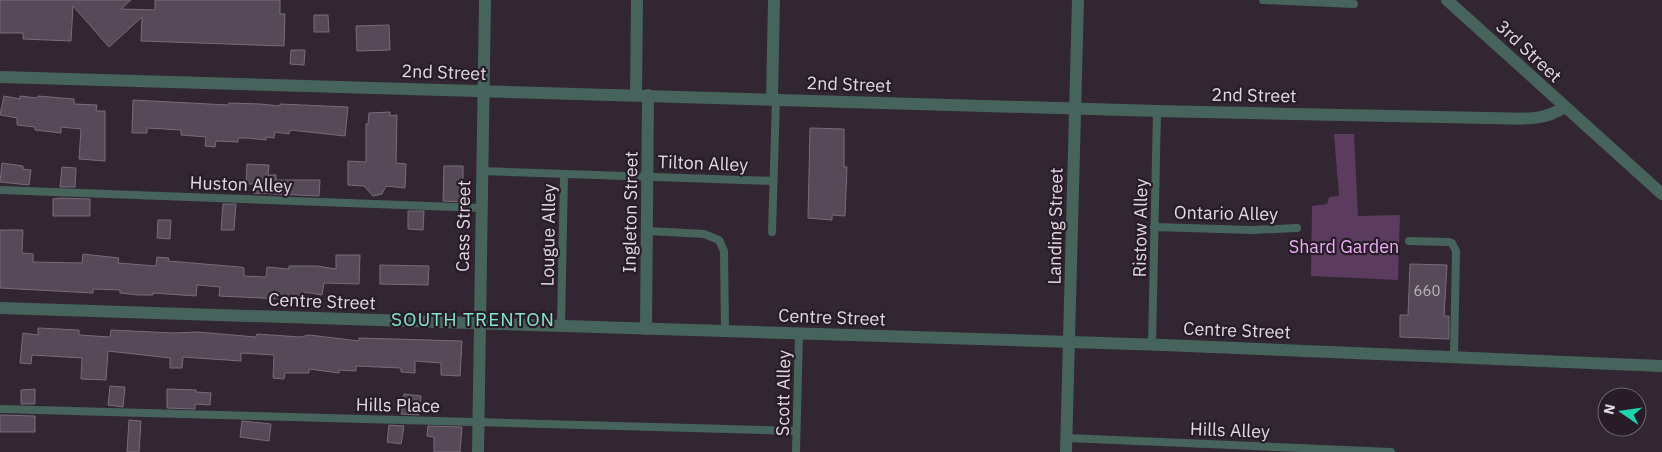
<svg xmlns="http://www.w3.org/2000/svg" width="1662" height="452" viewBox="0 0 1662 452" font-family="'IBM Plex Sans',sans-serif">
	<rect width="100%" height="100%" fill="#312632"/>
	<path fill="#5b3c5f" d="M1334,134H1354L1358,216L1400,215L1398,280L1311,276L1312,206L1327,204L1329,197L1339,196Z"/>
	<g fill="#564a58" stroke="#796c7a">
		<path d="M0,0H131L121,9L155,10V0H280V14H285L284,46L141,41L142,17L109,47L73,6L71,41L23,39V33H0Z"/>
		<path d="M314,15H328L329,32H314Z"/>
		<path d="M389,25L390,50L357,51L356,26Z"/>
		<path d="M291,50H305L304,65L290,64Z"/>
		<path d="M4,96L20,99V96L37,98L38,96L74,99V104L97,105L96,111H105V161L79,159L81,129L61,127V133L35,130V127L17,125V118L0,115Z"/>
		<path d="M133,100L228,105L229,103L260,104L280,106V104L348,107L345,136L290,130L289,134L275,132L274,138L266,137V140L248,138H238V142L216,141L215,147L205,146L206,137L181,135V130L147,128V133H132Z"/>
		<path d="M390,112V116L397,115L396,163L406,164L405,188L386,186L382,194L373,196L364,186L348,185V161L366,162V124H368L369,113Z"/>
		<path d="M810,128L844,129V167H847L845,216L832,215V220L808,218Z"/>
		<path d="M2,163L23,166V169L31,170L29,185L0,182Z"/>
		<path d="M247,164L269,165L268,175H276V180H320L319,196L253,193L254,184H246Z"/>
		<path d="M444,166H463V202L443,201Z"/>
		<path d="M62,167L76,168L75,187H60Z"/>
		<path d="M59,198L90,199V216H53V199Z"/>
		<path d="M223,204H236L234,230H221Z"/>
		<path d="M408,211H424L423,230L408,229Z"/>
		<path d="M158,220H171L170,239L157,238Z"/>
		<path d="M0,230H23L22,253L33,254V262L82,263L83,254L119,258L118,263L156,266L157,257L169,258L168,261L240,267L244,268V276L266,277L267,267L289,269V266H317L336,269V255H360L359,284L324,283L322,295L305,292L304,300L219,296L220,287L197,285L196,296L153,293V295H138L120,293V290L93,289V293L0,288Z"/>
		<path d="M1410,264L1447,265L1444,316H1449V339L1400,337V315H1408Z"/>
		<path d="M380,265L429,266L428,285L380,284Z"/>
		<path d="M38,328L79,330V335L110,337L111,330L173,333L198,332L256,337L257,334L300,337L309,335L359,341V338L462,341L460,376L441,375V363L415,361V373L401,372V368L356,366V371L339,370V373L309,369V373H285L284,379L273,378L274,355L241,353V361L183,357L182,368H170V358L108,351L106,380L81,379L82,358L32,355L31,364L20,363L23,333L38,335Z"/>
		<path d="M110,386L125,387L123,407L108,405Z"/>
		<path d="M35,389V404H21V390Z"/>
		<path d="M167,389L196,390V392L211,393L210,405L195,404V409L167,408Z"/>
		<path d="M404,394L421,396L419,415L401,414Z"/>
		<path d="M0,415L35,416V432H0Z"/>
		<path d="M129,420L141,421L139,452H127Z"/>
		<path d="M242,421L271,424L269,441L240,437Z"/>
		<path d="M389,425L404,426L401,444L387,442Z"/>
		<path d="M428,426L462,427L460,452H434V437L427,436Z"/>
	</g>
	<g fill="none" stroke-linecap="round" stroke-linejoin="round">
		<g stroke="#46645b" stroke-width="8">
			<path d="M1263,0L1354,4"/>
			<path d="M482,171L773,181"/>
			<path d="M0,190L482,208"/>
			<path d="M1154,227L1252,230L1297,228"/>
			<path d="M648,231L704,234L719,240L724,251L725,331"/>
			<path d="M772,232L776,99"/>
			<path d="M1409,241L1449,242L1452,243L1456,251L1454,357"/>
			<path d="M561,326L564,175"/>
			<path d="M1152,345L1157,111"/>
			<path d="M0,409L796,431"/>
			<path d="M1067,438L1391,452"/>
			<path d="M796,452L799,334"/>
		</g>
		<g stroke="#46645b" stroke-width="12">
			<path d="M1447,0L1662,194"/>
			<path d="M0,77L1157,111L1488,118C1513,118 1543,123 1564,107"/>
			<path d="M636,95L637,0"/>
			<path d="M772,99L774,0"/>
			<path d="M646,329L648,95"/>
			<path d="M1066,452L1078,0"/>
		</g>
		<g stroke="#46645b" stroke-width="12">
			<path d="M0,308L1164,345L1662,366"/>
			<path d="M478,452L485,0"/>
		</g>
	</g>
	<g text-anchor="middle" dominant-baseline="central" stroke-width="4.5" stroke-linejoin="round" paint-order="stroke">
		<g font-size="15" fill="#beb5bf">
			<text x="1427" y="290">660</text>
		</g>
		<g font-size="18" fill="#e0d9e1" stroke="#271c28">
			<text transform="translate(1529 51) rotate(43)">3rd Street</text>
			<text transform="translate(444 72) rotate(2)">2nd Street</text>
			<text transform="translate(849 84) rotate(2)">2nd Street</text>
			<text transform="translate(1254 95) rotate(1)">2nd Street</text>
			<text transform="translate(703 163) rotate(2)">Tilton Alley</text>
			<text transform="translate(241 184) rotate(2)">Huston Alley</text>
			<text transform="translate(630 212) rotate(-89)">Ingleton Street</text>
			<text transform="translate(1226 213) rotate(1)">Ontario Alley</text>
			<text transform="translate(463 226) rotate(-89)">Cass Street</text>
			<text transform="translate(1055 226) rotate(-89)">Landing Street</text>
			<text transform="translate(1140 228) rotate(-89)">Ristow Alley</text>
			<text transform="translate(548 235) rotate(-89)">Lougue Alley</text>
			<text transform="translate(322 301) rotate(2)">Centre Street</text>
			<text transform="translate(832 317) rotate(2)">Centre Street</text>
			<text transform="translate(1237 330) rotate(2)">Centre Street</text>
			<text transform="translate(783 393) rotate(-89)">Scott Alley</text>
			<text transform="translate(398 405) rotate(1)">Hills Place</text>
			<text transform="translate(1230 430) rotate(2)">Hills Alley</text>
		</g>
		<g font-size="18" fill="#edaff4" stroke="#271c28">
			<text x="1344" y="246">Shard Garden</text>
		</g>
		<g font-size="19" letter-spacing="1" fill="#84e5ca" stroke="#271c28">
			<text x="473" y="319">SOUTH TRENTON</text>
		</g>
	</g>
	<g transform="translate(1622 412) rotate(283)"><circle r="24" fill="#271c28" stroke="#716872"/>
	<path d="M0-4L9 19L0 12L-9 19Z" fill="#1dd5b1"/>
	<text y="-8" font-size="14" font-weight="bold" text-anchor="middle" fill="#e0d9e1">N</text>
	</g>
</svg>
